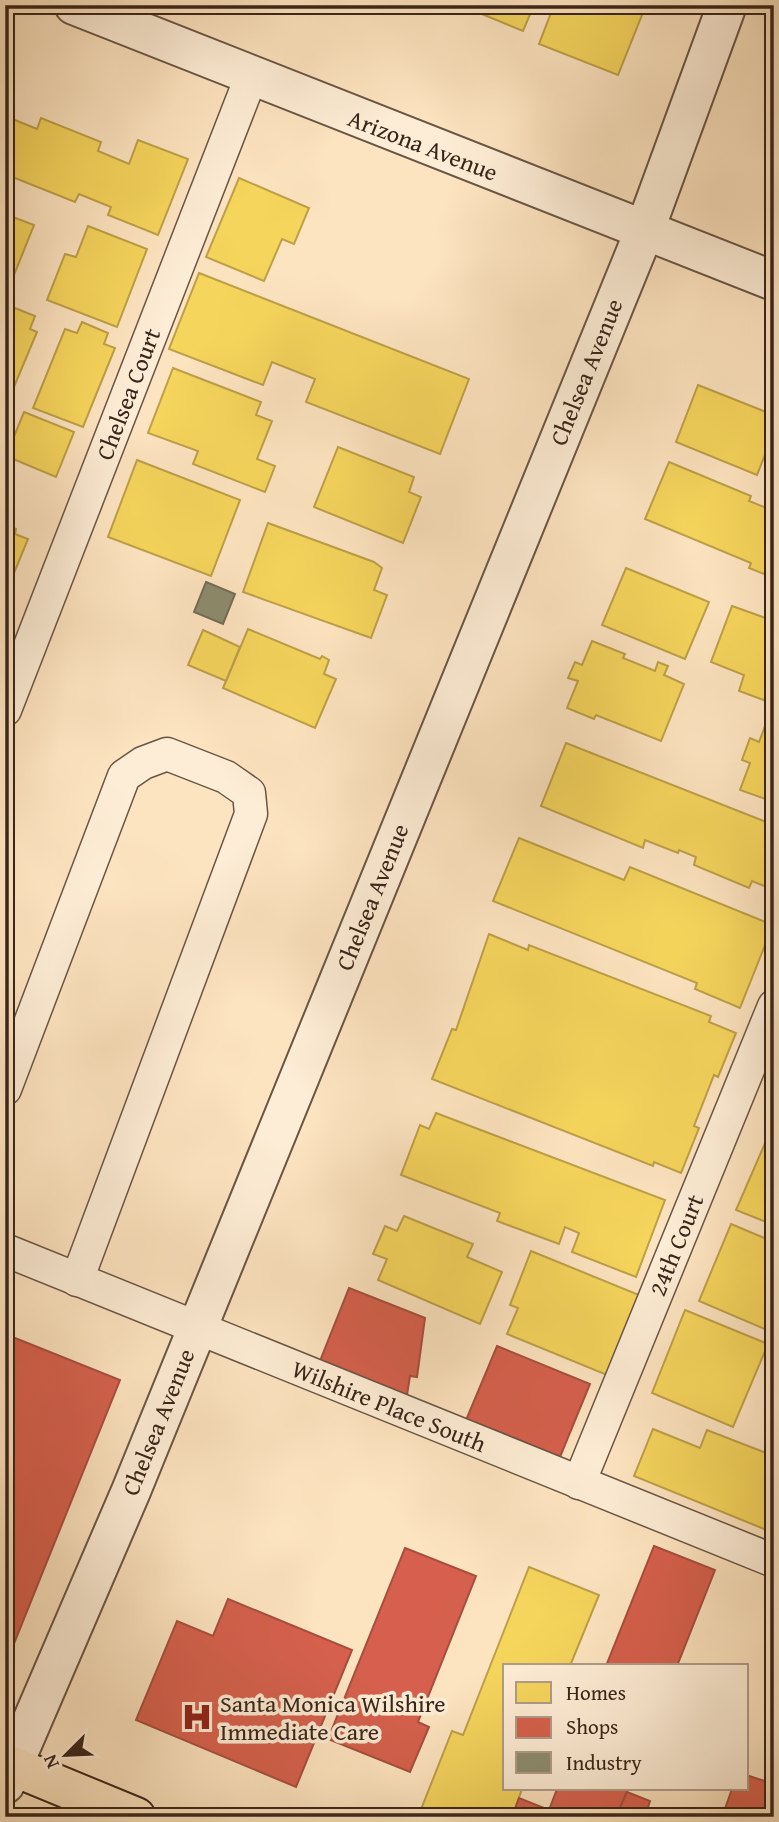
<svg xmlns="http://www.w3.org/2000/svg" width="779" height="1822" viewBox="0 0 779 1822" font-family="'Gentium Book Plus',serif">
	<rect width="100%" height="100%" fill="#fde4c0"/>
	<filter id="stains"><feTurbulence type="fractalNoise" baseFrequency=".00286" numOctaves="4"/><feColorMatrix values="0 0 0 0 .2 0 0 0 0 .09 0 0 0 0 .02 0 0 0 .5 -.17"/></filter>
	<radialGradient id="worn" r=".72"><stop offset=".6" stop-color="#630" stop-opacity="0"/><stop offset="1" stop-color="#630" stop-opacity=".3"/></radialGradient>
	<g fill="#f6d55c" stroke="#bda048" stroke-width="2">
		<path d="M460,5H534L523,31Z"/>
		<path d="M554,5H646L618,75L539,44Z"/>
		<path d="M5,116L37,129L41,118L101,142L98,151L129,164L138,140L188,159L158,235L108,215L111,207L79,194L75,202L5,174Z"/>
		<path d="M239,178L309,208L294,244L282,239L264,281L206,257Z"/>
		<path d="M5,214L34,225L10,285L5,283Z"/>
		<path d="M88,226L147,249L117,327L47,300L65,254L76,257Z"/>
		<path d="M199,273L469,379L440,454L306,402L315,379L272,362L263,385L169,349Z"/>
		<path d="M5,304L35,316L30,329L37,332L11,394L5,392Z"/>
		<path d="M82,322L108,333L104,344L115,348L83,427L33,408L65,329L77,333Z"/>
		<path d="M173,368L261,402L256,415L272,421L257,459L275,466L265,492L193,464L198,451L148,433Z"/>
		<path d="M698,385L774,415V432L757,475L676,442Z"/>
		<path d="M24,412L74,432L56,477L6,456Z"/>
		<path d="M338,447L414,477L409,492L421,497L403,543L314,507Z"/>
		<path d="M137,460L240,500L211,576L108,537Z"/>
		<path d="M669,462L751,496L749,501L774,511V578L749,568L751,563L645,519Z"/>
		<path d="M268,523L374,562L382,568L374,590L387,595L371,638L243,592Z"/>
		<path d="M5,525L16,529L15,534L28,539L5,595Z"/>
		<path d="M626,568L709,602L685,659L602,625Z"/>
		<path d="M732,606L774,621L772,703L739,691L744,675L711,662Z"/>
		<path d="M248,629L320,659L322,656L329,660L324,674L336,679L315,728L223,688Z"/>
		<path d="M203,630L240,647L226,681L188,665Z"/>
		<path d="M592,641L625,654L623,658L655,671L658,662L668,666L664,675L684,684L661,741L596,715L594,719L567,708L578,681L568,678L575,662L582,665Z"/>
		<path d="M770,713L774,714V802L740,790L750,763L742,760L750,738L759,742Z"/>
		<path d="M566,743L774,825V890L752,881L749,888L694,865L696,857L679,850L678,853L645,840L643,848L541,806Z"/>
		<path d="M519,838L624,880L630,867L773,925L740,1008L695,989L697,983L493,901Z"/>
		<path d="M489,934L528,950L529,945L711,1016L709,1022L736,1033L718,1077L714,1075L694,1126L699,1128L681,1173L654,1162L653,1166L432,1079L452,1029L456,1030Z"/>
		<path d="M436,1113L665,1200L636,1277L572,1252L579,1233L565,1227L559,1244L497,1221L500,1213L401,1175L420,1125L429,1129Z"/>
		<path d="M769,1134L774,1136V1225L736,1210Z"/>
		<path d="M404,1216L473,1244L467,1257L502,1272L480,1324L378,1280L387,1259L373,1254L385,1226L397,1231Z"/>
		<path d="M731,1224L774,1242V1333L699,1301Z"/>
		<path d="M531,1251L639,1295L607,1375L507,1334L518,1308L510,1305Z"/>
		<path d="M685,1310L768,1344L733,1427L652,1393Z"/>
		<path d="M653,1429L700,1448L707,1430L774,1456V1533L634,1476Z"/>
		<path d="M529,1567L599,1595L570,1666H504V1789H522L512,1817H418L452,1731L463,1735Z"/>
	</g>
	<g fill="#d6604d" stroke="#a74e3e" stroke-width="2">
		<path d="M349,1288L425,1318L417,1377L410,1376L407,1395L320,1361Z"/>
		<path d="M5,1334L120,1380L5,1666Z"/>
		<path d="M497,1346L590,1384L560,1457L495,1430L493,1435L464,1425Z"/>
		<path d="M654,1546L715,1570L677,1666H606Z"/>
		<path d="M405,1548L476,1576L418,1722L429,1727L410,1772L328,1739Z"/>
		<path d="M228,1599L352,1650L296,1787L136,1720L177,1621L213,1636Z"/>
		<path d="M746,1775L774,1784L763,1816L765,1817H722L732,1789H746Z"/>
		<path d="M557,1789H628L616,1817H512L519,1798L549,1810Z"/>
		<path d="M627,1792L650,1801L645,1817H616Z"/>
	</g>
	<path fill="#8c8c6e" stroke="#736d55" stroke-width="2" d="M206,582L235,594L223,624L194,612Z"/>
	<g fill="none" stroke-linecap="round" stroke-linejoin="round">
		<g stroke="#6a5544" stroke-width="35">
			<g id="service">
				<path d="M5,710L251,77"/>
				<path d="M5,1089L124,776L143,763L167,754L226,777L249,793L251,814L77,1280"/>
				<path d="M5,1250L774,1561"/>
				<path d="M579,1483L774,1006"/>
			</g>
		</g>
		<g stroke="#6a5544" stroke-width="42">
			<g id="minor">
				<path d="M74,5L774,281"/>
				<path d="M5,1784L131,1491L644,232L727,5"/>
			</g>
		</g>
		<g stroke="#39251a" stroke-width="42">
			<path id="primary" d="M5,1763L136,1817"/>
		</g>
		<use href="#service" stroke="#feedd6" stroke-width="32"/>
		<use href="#minor" stroke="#feedd6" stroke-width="38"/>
		<use href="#primary" stroke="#fde4c0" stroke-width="38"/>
	</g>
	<defs>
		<g id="hospital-bare" transform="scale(2.415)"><path d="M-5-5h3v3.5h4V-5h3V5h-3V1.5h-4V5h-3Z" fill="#8f2418" stroke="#feedd6" stroke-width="2.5" paint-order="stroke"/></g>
	</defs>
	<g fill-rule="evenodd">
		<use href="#hospital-bare" x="197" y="1717"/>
	</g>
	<g text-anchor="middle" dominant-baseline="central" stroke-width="7" stroke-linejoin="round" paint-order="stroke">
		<g font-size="24" fill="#39251a" stroke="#feedd6">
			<text transform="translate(423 145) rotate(21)">Arizona Avenue</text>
			<text transform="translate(586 372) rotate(-68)">Chelsea Avenue</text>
			<text transform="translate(128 394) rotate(-69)">Chelsea Court</text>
			<text transform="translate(372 897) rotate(-68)">Chelsea Avenue</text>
			<text transform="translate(676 1245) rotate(-68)">24th Court</text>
			<text transform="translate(389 1406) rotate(22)">Wilshire Place South</text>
			<text transform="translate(158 1422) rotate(-68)">Chelsea Avenue</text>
		</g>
		<g font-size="24" fill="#39251a" stroke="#feedd6" text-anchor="start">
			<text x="220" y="1703">Santa Monica Wilshire<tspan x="220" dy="28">Immediate Care</tspan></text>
		</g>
	</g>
	<rect width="779" height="1822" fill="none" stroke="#fde4c0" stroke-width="28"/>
	<rect x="7" y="7" width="765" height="1808" fill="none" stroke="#39251a" stroke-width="3.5"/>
	<rect x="14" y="14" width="751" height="1794" fill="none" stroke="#39251a" stroke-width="2"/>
	<rect x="503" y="1664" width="245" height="126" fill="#feedd6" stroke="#af9d8b" stroke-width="2"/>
	<rect x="516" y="1682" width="35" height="21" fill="#f6d55c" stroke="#af9d8b" stroke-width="2"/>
	<text x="566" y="1700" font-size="21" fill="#39251a">Homes</text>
	<rect x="516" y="1717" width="35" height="21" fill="#d6604d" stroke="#af9d8b" stroke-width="2"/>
	<text x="566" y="1734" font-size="21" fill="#39251a">Shops</text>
	<rect x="516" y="1752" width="35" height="21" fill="#8c8c6e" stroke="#af9d8b" stroke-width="2"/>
	<text x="566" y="1770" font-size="21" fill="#39251a">Industry</text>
	<g transform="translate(66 1755) rotate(246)" stroke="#feedd6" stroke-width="5" paint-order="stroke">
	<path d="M0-5L12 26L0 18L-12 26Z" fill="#39251a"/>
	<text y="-10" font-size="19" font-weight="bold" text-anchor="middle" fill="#39251a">N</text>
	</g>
	<rect width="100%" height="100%" filter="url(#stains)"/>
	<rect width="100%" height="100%" fill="url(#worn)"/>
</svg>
